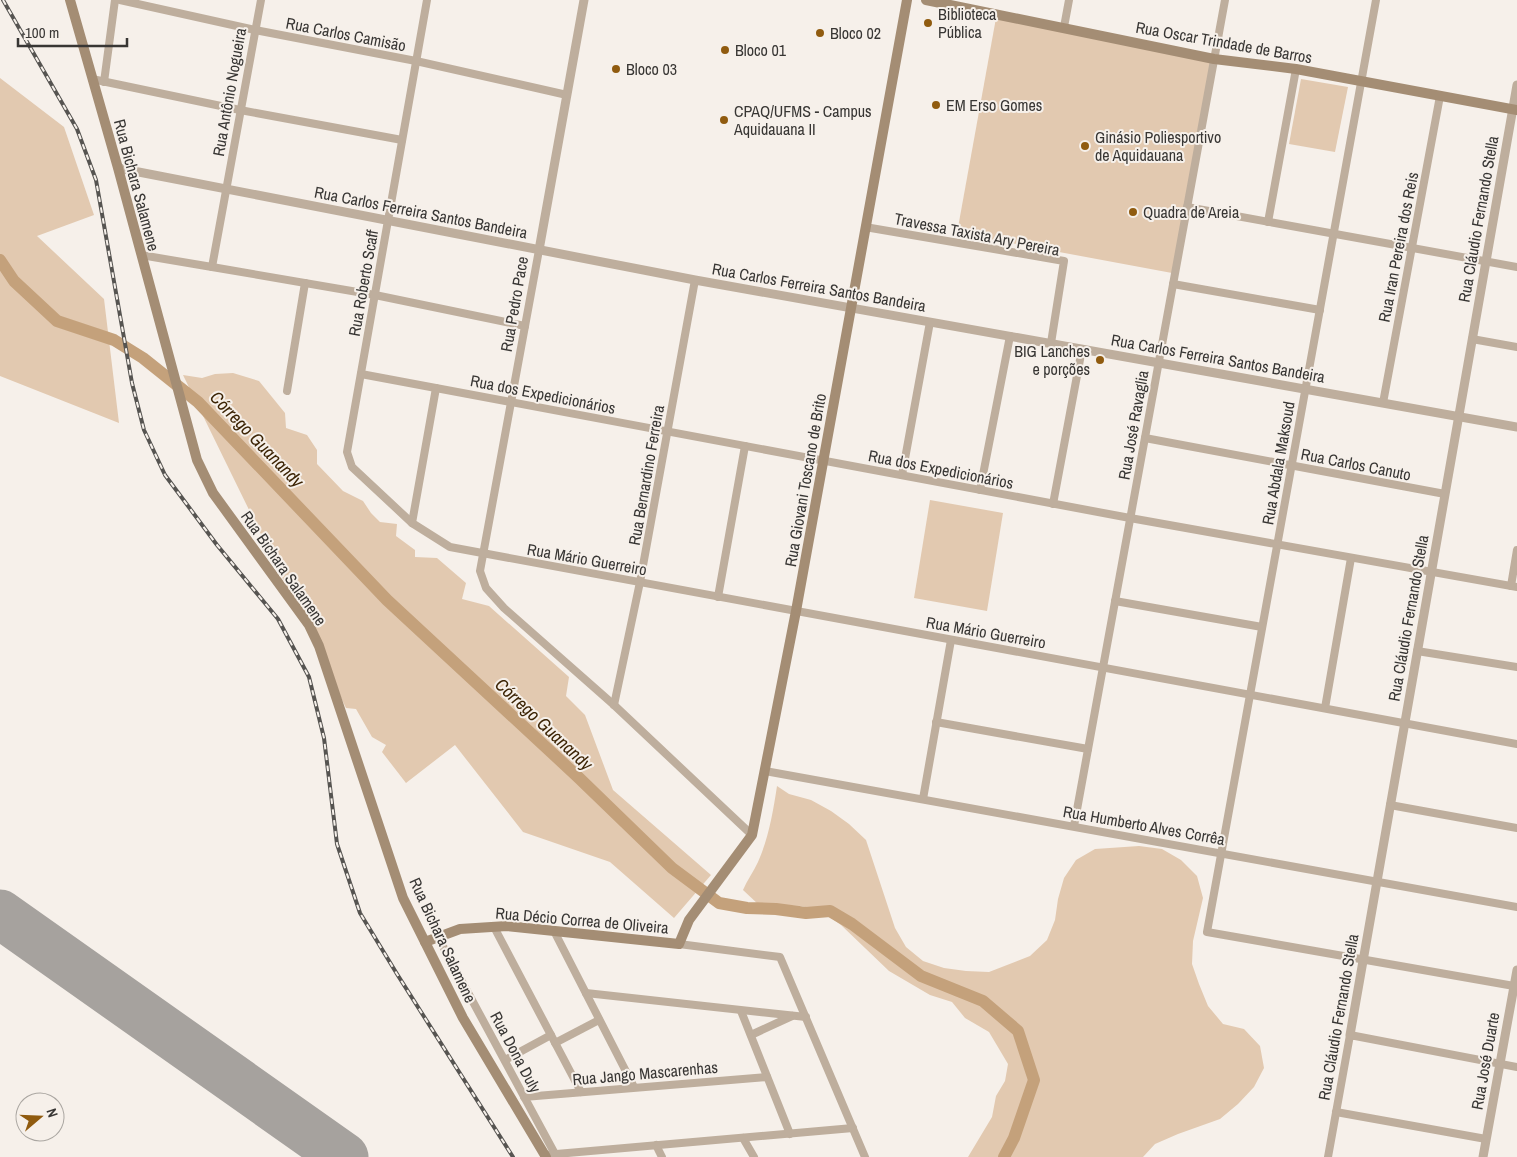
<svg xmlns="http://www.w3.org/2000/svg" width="1517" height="1157" viewBox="0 0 1517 1157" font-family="'Archivo Narrow',sans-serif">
	<rect width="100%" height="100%" fill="#f6f0ea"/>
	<g fill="#e2c9b0">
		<path d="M996,18L1214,59L1172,273L957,233Z"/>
		<path d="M0,78L64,127L94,215L37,236L104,299L119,423L0,376Z"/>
		<path d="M1301,79L1348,87L1335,152L1289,144Z"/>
		<path d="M233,373L259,381L285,413L286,428L307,435L317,450V464L343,491L363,501L371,513L380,522L397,524L396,536L415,550V557L437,558L466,583L462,599L489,606L569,677L566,696L585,715L613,790L711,875L674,918L610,862L523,832L455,745L406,783L382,752L386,745L372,737L356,709L346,708L183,375L202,378L215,374Z"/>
		<path d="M930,500L1003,513L987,611L914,598Z"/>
		<path d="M777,786L789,794L811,800L831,811L849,824L866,840L895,928L906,947L923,961L944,968L966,971L989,972L1030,956L1047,940L1055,920L1058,899L1064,878L1076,860L1095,849L1139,846L1162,849L1181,860L1197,876L1203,898L1193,941L1192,964L1199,984L1208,1006L1223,1024L1244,1029L1260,1046L1264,1068L1254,1087L1238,1104L1220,1119L1178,1134L1155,1144L1143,1157H968L992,1117L996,1096L1005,1081L1008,1064L989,1032L965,1018L952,1002L930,995L889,971L841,925L823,912L802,906L759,905L743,890C747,880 754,871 758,862C769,837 773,812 777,786Z"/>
	</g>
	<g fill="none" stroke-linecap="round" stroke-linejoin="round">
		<path stroke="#c4a17b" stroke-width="12" d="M0,260L14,281L57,321L114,340L143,358L198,402L387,600L578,777L672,868L719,903L747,908L776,909L806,913L830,911L852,924L921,976L983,1001L1018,1031L1034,1080L1014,1138L1004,1157"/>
		<path stroke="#a6a29e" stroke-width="49" d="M0,914L344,1157"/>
		<g stroke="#beae9d" stroke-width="8">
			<path d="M120,0L255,30L416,61L567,95"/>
			<path d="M261,0L212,267L375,295L525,326"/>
			<path d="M1376,0L1207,932L1514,986"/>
			<path d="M1064,27L1069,0"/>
			<path d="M92,79L240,110L402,140"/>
			<path d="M104,82L115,0"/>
			<path d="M1187,207L1517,267"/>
			<path d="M1268,222L1296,69"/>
			<path d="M865,227L1064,261L1051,343"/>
			<path d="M539,250L480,571L486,588L504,608L614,705L752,835"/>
			<path d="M141,255L212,267"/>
			<path d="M1173,284L1320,310"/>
			<path d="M1472,339L1517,347"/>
			<path d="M361,374L1130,518L1517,587"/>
			<path d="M436,388L412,523L450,547L1517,744"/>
			<path d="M287,391L305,283"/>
			<path d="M1383,403L1440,96"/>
			<path d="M1145,438L1445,494"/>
			<path d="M902,475L930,322"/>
			<path d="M980,490L1010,336"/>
			<path d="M1053,504L1082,349"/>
			<path d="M412,523L352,467L347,452L427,0"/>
			<path d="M1511,586L1517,550"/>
			<path d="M718,597L745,446"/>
			<path d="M1115,601L1262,627"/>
			<path d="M1417,651L1517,667"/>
			<path d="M614,705L640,582L695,280"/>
			<path d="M1325,708L1351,558"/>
			<path d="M936,722L1088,749"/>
			<path d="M765,771L1517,907"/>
			<path d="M923,799L951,640"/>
			<path d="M1390,805L1517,828"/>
			<path d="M1074,826L1225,0"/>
			<path d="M494,927L581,1092"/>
			<path d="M554,931L634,1087"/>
			<path d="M438,937L555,1154"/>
			<path d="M679,944L780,957L865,1157"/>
			<path d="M586,993L806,1017"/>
			<path d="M741,1011L790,1134"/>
			<path d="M751,1035L792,1016"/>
			<path d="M555,1043L599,1020"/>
			<path d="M505,1060L551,1035"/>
			<path d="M524,1097L767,1077"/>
			<path d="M1336,1112L1486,1139"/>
			<path d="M743,1138L754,1157"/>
			<path d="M656,1145L662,1157"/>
			<path d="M545,1155L853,1128"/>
			<path d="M1328,1157L1350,1035L1517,1067"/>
		</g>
		<g stroke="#beae9d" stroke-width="9">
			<path d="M118,168L695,280L1517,427"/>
			<path d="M539,250L584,0"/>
			<path d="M1350,1035L1517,85"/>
			<path d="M1483,1157L1517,970"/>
		</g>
		<g stroke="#a48d74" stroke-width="10">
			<path d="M70,0L118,168L197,460L213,493L309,625L319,646L403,898L463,1018L546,1157"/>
			<path d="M926,0L1214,59L1296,69L1517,110"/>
			<path d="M425,942L460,929L507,926L679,944L689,920L752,835L796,611L907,0"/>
		</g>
		<g stroke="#565451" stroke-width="4">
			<path id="rail" d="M3,0L77,129L96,180L132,383L144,430L165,475L217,545L278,619L309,677L324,738L337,844L360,913L397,974L513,1157"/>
		</g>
		<use href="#rail" stroke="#f6f0ea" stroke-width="2" stroke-dasharray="5.5" stroke-linecap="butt"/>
	</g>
	<g fill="#905b0f" stroke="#f6f0ea" stroke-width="2">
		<circle cx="928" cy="23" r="5"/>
		<circle cx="820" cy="33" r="5"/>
		<circle cx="725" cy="50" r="5"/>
		<circle cx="616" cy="69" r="5"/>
		<circle cx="936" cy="105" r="5"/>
		<circle cx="724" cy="120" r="5"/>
		<circle cx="1085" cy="146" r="5"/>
		<circle cx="1133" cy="212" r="5"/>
		<circle cx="1100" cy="360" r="5"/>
	</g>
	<g text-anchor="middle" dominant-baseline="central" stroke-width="4" stroke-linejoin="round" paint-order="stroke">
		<g font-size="16" fill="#383634" stroke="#f6f0ea" text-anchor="start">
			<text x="938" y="14">Biblioteca<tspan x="938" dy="18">Pública</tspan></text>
			<text x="830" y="33">Bloco 02</text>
			<text x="735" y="50">Bloco 01</text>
			<text x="626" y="69">Bloco 03</text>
			<text x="946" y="105">EM Erso Gomes</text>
			<text x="734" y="111">CPAQ/UFMS - Campus<tspan x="734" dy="18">Aquidauana II</tspan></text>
			<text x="1095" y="137">Ginásio Poliesportivo<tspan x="1095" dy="18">de Aquidauana</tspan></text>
			<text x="1143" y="212">Quadra de Areia</text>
			<text x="1090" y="351" text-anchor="end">BIG Lanches<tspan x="1090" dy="18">e porções</tspan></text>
		</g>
		<g font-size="16" fill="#383634" stroke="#f6f0ea">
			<text transform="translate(346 34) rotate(11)">Rua Carlos Camisão</text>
			<text transform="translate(1224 42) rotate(10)">Rua Oscar Trindade de Barros</text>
			<text transform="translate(229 92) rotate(-80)">Rua Antônio Nogueira</text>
			<text transform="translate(137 185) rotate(75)">Rua Bichara Salamene</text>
			<text transform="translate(421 212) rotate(11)">Rua Carlos Ferreira Santos Bandeira</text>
			<text transform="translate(1478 219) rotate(-80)">Rua Cláudio Fernando Stella</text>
			<text transform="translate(977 234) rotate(11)">Travessa Taxista Ary Pereira</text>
			<text transform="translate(1398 247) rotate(-79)">Rua Iran Pereira dos Reis</text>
			<text transform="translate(363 283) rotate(-80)">Rua Roberto Scaff</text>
			<text transform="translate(819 287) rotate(10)">Rua Carlos Ferreira Santos Bandeira</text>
			<text transform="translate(514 304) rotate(-80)">Rua Pedro Pace</text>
			<text transform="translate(1218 358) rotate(10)">Rua Carlos Ferreira Santos Bandeira</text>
			<text transform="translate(543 394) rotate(11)">Rua dos Expedicionários</text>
			<text transform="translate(1133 425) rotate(-80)">Rua José Ravaglia</text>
			<text transform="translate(1278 463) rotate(-80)">Rua Abdala Maksoud</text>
			<text transform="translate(1356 464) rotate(11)">Rua Carlos Canuto</text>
			<text transform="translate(941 469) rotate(11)">Rua dos Expedicionários</text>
			<text transform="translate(646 475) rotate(-80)">Rua Bernardino Ferreira</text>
			<text transform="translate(805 480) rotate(-80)">Rua Giovani Toscano de Brito</text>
			<text transform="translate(587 559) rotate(10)">Rua Mário Guerreiro</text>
			<text transform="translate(284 568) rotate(55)">Rua Bichara Salamene</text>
			<text transform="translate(1408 618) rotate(-80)">Rua Cláudio Fernando Stella</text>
			<text transform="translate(986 632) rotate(10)">Rua Mário Guerreiro</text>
			<text transform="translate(1144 825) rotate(10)">Rua Humberto Alves Corrêa</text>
			<text transform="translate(582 920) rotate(5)">Rua Décio Correa de Oliveira</text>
			<text transform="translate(443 940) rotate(65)">Rua Bichara Salamene</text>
			<text transform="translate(1338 1017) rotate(-80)">Rua Cláudio Fernando Stella</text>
			<text transform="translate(516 1052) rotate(62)">Rua Dona Duly</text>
			<text transform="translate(1485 1061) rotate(-80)">Rua José Duarte</text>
			<text transform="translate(645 1073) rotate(-5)">Rua Jango Mascarenhas</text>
		</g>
		<g font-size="18" font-style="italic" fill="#3c2405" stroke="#f6f0ea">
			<text transform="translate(257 439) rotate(46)">Córrego Guanandy</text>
			<text transform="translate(544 724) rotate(43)">Córrego Guanandy</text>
		</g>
	</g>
	<g transform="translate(40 1117) rotate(71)"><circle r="24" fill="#f6f0ea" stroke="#aaa6a1"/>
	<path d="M0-4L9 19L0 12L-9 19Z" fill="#905b0f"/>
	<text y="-8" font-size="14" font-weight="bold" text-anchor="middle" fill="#383634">N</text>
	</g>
	<path d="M18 38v8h109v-8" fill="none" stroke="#383634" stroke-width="2.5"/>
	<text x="25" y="38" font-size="15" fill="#383634" stroke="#f6f0ea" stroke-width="4" paint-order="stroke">100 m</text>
</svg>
